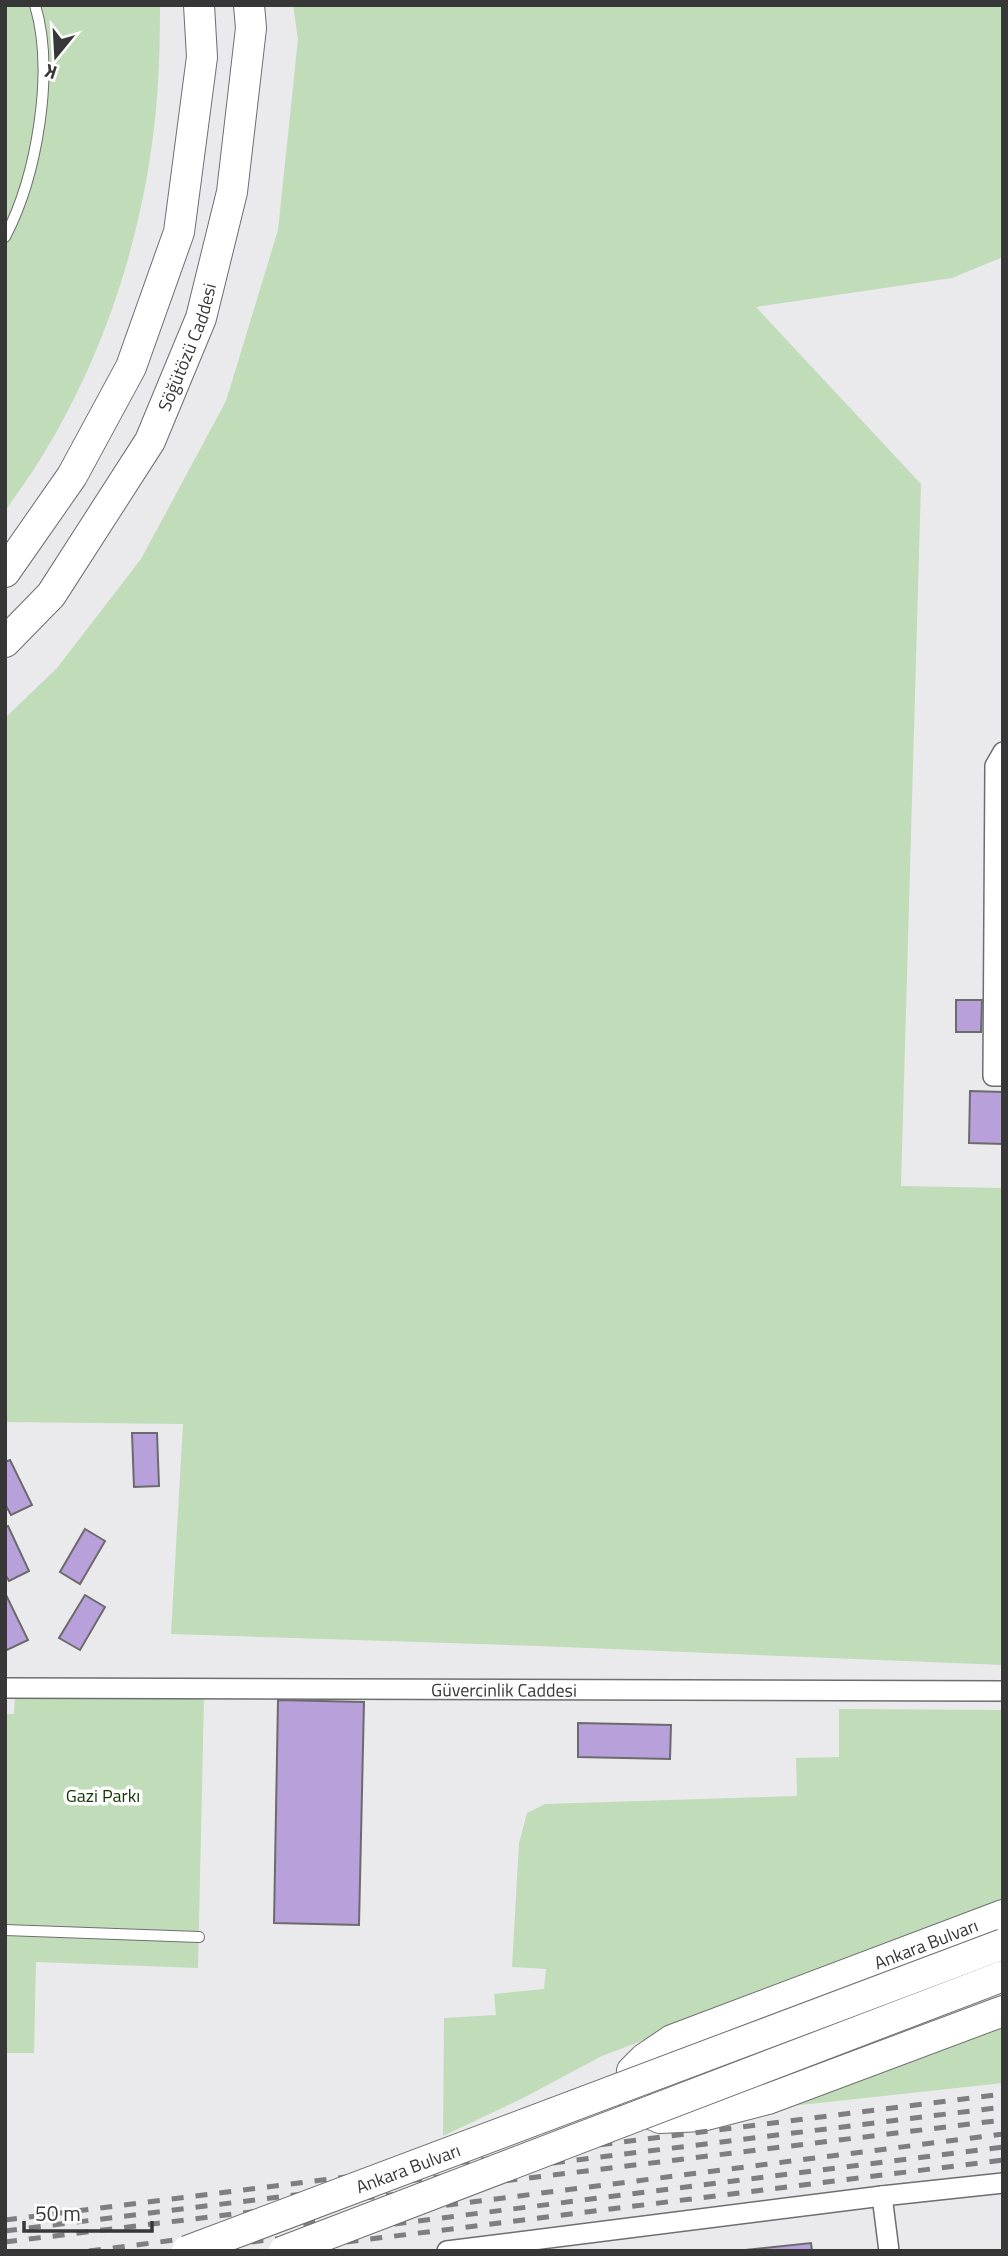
<svg xmlns="http://www.w3.org/2000/svg" width="1008" height="2256" viewBox="0 0 1008 2256" font-family="'Titillium Web',sans-serif">
	<rect width="100%" height="100%" fill="#eaeaed"/>
	<g fill="#c1dcb9">
		<path d="M5,5H160C160,46 159,87 154,128C141,242 102,360 41,458C30,476 17,494 5,511Z"/>
		<path d="M293,5H1003V257L952,278L756,307L921,484L901,1186L1003,1188V1665L538,1646L171,1634L183,1424L5,1422V718L57,668L141,559L226,401L278,230L298,39Z"/>
		<path d="M15,1695L204,1698L198,1968L36,1962L34,2053H5V1714H14Z"/>
		<path d="M839,1709L1003,1710V1904L602,2056L523,2098L443,2136L444,2018L496,2015L494,1994L544,1989L546,1969L512,1967L519,1843L527,1813L545,1804L797,1796L796,1758L839,1757Z"/>
		<path d="M1003,2018V2083L791,2106Z"/>
	</g>
	<g fill="#b8a0da" stroke="#6b6b6d" stroke-width="2">
		<path d="M956,1000H982L981,1032H956Z"/>
		<path d="M970,1091L1003,1092V1144L969,1143Z"/>
		<path d="M132,1433H157L159,1486L134,1487Z"/>
		<path d="M10,1460L32,1505L11,1515L5,1504V1462Z"/>
		<path d="M8,1526L29,1571L9,1581L5,1574V1527Z"/>
		<path d="M85,1529L105,1541L80,1584L60,1572Z"/>
		<path d="M6,1595L28,1640L7,1650L5,1646Z"/>
		<path d="M85,1595L105,1607L80,1650L59,1638Z"/>
		<path d="M278,1700L364,1702L359,1925L274,1923Z"/>
		<path d="M578,1723L671,1725L670,1759L578,1757Z"/>
		<path d="M811,2243L812,2251H736Z"/>
	</g>
	<g fill="none" stroke-linecap="round" stroke-linejoin="round">
		<g stroke="#6e6e70" stroke-width="12">
			<g id="service">
				<path d="M5,237C37,176 55,71 35,5"/>
				<path d="M5,1930L199,1937"/>
			</g>
		</g>
		<g stroke="#6e6e70" stroke-width="22">
			<g id="minor">
				<path d="M1003,752L995,766L993,1076H1003"/>
				<path id="s1" d="M5,1688L1003,1691"/>
				<path d="M882,2196L889,2251"/>
				<path d="M447,2251L882,2196L1003,2183"/>
			</g>
		</g>
		<g stroke="#6e6e70" stroke-width="32">
			<g id="primary">
				<path d="M5,572L72,476L131,367L179,232L202,57L199,5"/>
				<path id="s2" d="M5,642L51,595L150,441L201,318L232,192L251,28L249,5"/>
				<path d="M1003,1915L672,2040L644,2059L632,2071L630,2090L638,2108L660,2118L702,2116L768,2099L1003,2011"/>
			</g>
		</g>
		<use href="#service" stroke="#fff" stroke-width="10"/>
		<use href="#minor" stroke="#fff" stroke-width="19"/>
		<use href="#primary" stroke="#fff" stroke-width="30"/>
		<g stroke="#7e7e80" stroke-width="5" stroke-dasharray="12 12" stroke-linecap="butt">
			<path d="M5,2220L1003,2094"/>
			<path d="M5,2231L1003,2107"/>
			<path d="M5,2242L1003,2120"/>
			<path d="M89,2251L1003,2134"/>
			<path d="M180,2251L1003,2147"/>
			<path d="M275,2251L1003,2160"/>
		</g>
		<g stroke="#6e6e70" stroke-width="32" stroke-linecap="butt">
			<g id="primary-bridge">
				<path id="s3" d="M187,2251L1003,1944"/>
				<path d="M284,2251L1003,1976"/>
			</g>
		</g>
		<use href="#primary-bridge" stroke="#fff" stroke-width="30"/>
	</g>
	<g text-anchor="middle" dominant-baseline="central" stroke-width="7" stroke-linejoin="round" paint-order="stroke">
		<g font-size="18" fill="#373738" stroke="#fff">
			<text stroke="none"><textPath href="#s2" startOffset="350">Söğütözü Caddesi</textPath></text>
			<text stroke="none"><textPath href="#s1" startOffset="499">Güvercinlik Caddesi</textPath></text>
			<text transform="translate(926 1944) rotate(-21)">Ankara Bulvarı</text>
			<text stroke="none"><textPath href="#s3" startOffset="236">Ankara Bulvarı</textPath></text>
		</g>
		<g font-size="18" fill="#123901" stroke="#fff">
			<text x="103" y="1795">Gazi Parkı</text>
		</g>
	</g>
	<rect width="1008" height="2256" fill="none" stroke="#373738" stroke-width="14"/>
	<g transform="translate(56 56) rotate(198)" stroke="#ffffff" stroke-width="5" paint-order="stroke">
	<path d="M0-5L12 26L0 18L-12 26Z" fill="#373738"/>
	<text y="-10" font-size="19" font-weight="bold" text-anchor="middle" fill="#373738">K</text>
	</g>
	<path d="M24 2221v10h128v-10" fill="none" stroke="#373738" stroke-width="3.5"/>
	<text x="35" y="2221" font-size="21" fill="#373738" stroke="#ffffff" stroke-width="5" paint-order="stroke">50 m</text>
</svg>
